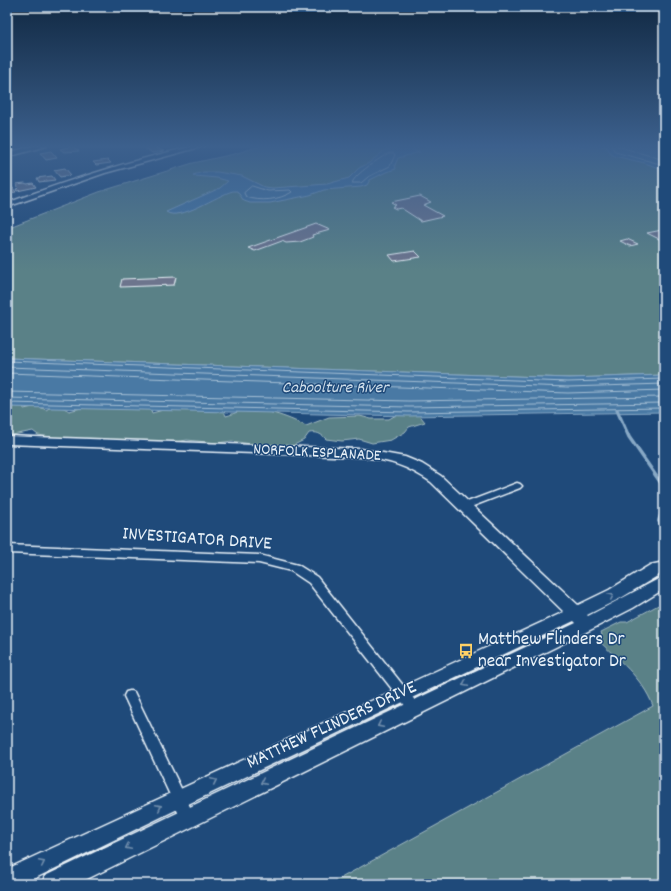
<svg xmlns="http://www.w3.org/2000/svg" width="671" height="891" viewBox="0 0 671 891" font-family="Dekko,sans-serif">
	<rect width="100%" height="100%" fill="#1f4a7a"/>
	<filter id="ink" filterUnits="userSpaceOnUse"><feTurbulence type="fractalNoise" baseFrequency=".025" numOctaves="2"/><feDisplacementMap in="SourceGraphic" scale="8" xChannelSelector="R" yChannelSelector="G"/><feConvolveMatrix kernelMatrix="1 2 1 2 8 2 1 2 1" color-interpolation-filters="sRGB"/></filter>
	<g filter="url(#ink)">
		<g fill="#5a8187" stroke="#a1b9c0">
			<path d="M260,146H664V375L569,378L7,358V228L99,192L193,163L234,154Z"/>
			<path d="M22,402L24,409L38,406L46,410C53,405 62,406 69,411L90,406L149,405L152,413L167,409H223L226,416C231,415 236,412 241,411C263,407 287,417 306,426L329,417L360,416L371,419H389L405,410L417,412L425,422L409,427L405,432L391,440L372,443L359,439L342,441L326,439C320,433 317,432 309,433L304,440L290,447H269L232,441L217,443L187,440L169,443L64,439L38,435L33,431L7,436V403Z"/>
			<path d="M664,602V884H330L653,706C643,678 617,659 596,638L602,635L601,632L621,622H627Z"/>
		</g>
		<g fill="#4879a4" stroke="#88a9c6">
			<path d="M407,146H413L412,147L415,151L420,152L398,158L395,165L396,169L386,172L370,180L367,185L361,187L324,190L310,195L270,203H250L244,201L237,191H233C217,195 180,222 166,212L220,188L228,181L217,178L195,176L193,175L203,172H217L242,176L264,187L273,188L327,184L349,178L359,168L369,163L385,150Z"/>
			<path d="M604,146H664V170L645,163L614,156L610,153L608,148Z"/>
			<path d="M7,358L569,378L664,375V412L409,416L7,407Z"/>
		</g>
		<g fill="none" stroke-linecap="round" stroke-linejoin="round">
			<g stroke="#a8c1d6" stroke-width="1">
				<path d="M612,146L615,152L664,165"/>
				<path d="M617,146L664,160"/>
				<path d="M389,153H394L395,155L390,166L368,177L361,183H352C355,174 380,158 389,153Z"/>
				<path d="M252,186L268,191L290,190L292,192C279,200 261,202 246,197L244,193Z"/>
				<path d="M7,361L568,382L664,379"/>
				<path d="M7,367L568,387L664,384"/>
				<path d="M7,373L568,393L664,390"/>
				<path d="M7,392L409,401L664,397"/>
				<path d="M7,398L409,407L664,403"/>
				<path d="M7,403L409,412L664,408"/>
			</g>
			<path stroke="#88a9c6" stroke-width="3.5" d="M617,410L629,437L663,486"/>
			<g stroke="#88a9c6" stroke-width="4">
				<path d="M662,485L664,487"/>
				<path d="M664,506L659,521L664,528"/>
			</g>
		</g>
		<g fill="#6d758d" stroke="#e8f1f8">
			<path d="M72,146L79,151L64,152L60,149Z"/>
			<path d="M143,146H159L157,147L160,148H156L164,151L152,153Z"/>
			<path d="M51,151L57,158L46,160L40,153Z"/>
			<path d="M108,160L111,163L96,165L93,162Z"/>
			<path d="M65,168L71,175L60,177L54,170Z"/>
			<path d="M52,176L55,180L39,182L37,178Z"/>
			<path d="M25,183L27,184L33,183L36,187L17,191L16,189L19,188L16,184Z"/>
			<path d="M12,187L16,192L9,193L11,198H7V188Z"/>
			<path d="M420,196L431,202L423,205L443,216L421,221L401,208L396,209L392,207L396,205L391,202Z"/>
			<path d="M316,224L330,230L312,235L313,237L300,242L286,243L282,241L255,251L248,248Z"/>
			<path d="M662,230L664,231V238L659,239L647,233Z"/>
			<path d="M627,239L638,244L630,246L620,241Z"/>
			<path d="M415,251L421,257L394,261L389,255Z"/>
			<path d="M176,277L174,285L120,287L122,279Z"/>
		</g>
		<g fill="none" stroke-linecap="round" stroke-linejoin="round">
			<g stroke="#e8f1f8" stroke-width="3">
				<g id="street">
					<path d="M195,146H204L105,173L7,207V203C69,180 131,160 195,146Z"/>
					<path d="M517,483L520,484L522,486L520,488L468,508L465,509L460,506L462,504Z"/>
					<path d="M7,545L259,555L298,565L317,577L421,708L420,712L415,713L410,712L309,583L291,571L259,563L7,553Z"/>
					<path d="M130,691L134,692L193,813L195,818L193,823L188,825L183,823L124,696L126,692Z"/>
				</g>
			</g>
			<g stroke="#e8f1f8" stroke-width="3">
				<path id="secondary" d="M7,436L361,449L405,457L422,464L441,476L578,605L609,590L650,565L664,562V572L621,598L587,615L588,616L664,576V589L633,608L594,628L77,884H42L45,876L576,623L574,621L186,805L23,884H7V869L564,612L431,482C407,466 390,460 361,457L7,444Z"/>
			</g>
			<g stroke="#e8f1f8" stroke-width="3">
				<path id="primary" d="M33,146H47L7,157V153Z"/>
			</g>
			<use href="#street" fill="#1f4a7a" fill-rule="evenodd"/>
			<use href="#secondary" fill="#1f4a7a" fill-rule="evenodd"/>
			<use href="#primary" fill="#1f4a7a" fill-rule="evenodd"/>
		</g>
		<defs><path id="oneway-chevron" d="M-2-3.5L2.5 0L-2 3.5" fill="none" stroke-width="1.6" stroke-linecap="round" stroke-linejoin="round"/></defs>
		<g stroke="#6f8dac">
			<use href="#oneway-chevron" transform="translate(611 596) rotate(-27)"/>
			<use href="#oneway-chevron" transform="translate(465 684) rotate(154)"/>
			<use href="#oneway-chevron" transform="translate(380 725) rotate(154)"/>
			<use href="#oneway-chevron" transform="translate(214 781) rotate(-25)"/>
			<use href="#oneway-chevron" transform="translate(263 782) rotate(154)"/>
			<use href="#oneway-chevron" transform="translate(159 807) rotate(-26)"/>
			<use href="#oneway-chevron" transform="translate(128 847) rotate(154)"/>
			<use href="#oneway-chevron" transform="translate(42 863) rotate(-26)"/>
		</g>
	</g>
	<linearGradient id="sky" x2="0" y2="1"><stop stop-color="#112943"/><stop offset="0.54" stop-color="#3c608d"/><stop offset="1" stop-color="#3c608d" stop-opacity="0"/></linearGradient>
	<rect width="671" height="271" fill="url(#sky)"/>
	<defs>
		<g id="bus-bare" transform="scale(1.2)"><path d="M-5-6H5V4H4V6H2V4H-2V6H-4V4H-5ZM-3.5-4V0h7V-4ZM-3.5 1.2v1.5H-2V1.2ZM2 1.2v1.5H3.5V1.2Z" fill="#ffd166" stroke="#1f4a7a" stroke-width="2.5" paint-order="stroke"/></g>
	</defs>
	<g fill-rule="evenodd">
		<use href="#bus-bare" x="466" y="651"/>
	</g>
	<g text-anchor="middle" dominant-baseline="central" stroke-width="3" stroke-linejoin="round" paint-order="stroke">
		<g font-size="16" fill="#e8f1f8" stroke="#1f4a7a">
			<text transform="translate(317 453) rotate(3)">NORFOLK ESPLANADE</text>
		</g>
		<g font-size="17" font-style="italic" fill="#d0dfeb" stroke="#1f4a7a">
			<text x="335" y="389">Caboolture River</text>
		</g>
		<g font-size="19" fill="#e8f1f8" stroke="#1f4a7a">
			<text transform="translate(197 540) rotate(4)">INVESTIGATOR DRIVE</text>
			<text transform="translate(332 726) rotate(-25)">MATTHEW FLINDERS DRIVE</text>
		</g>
		<g font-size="19" fill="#e8f1f8" stroke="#1f4a7a" text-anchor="start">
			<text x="478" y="640">Matthew Flinders Dr<tspan x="478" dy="22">near Investigator Dr</tspan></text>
		</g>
	</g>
	<rect width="671" height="891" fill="none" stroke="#1f4a7a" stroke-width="24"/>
	<rect x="12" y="12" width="647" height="867" fill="none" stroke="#e8f1f8" stroke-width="1.5" filter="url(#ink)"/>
</svg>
